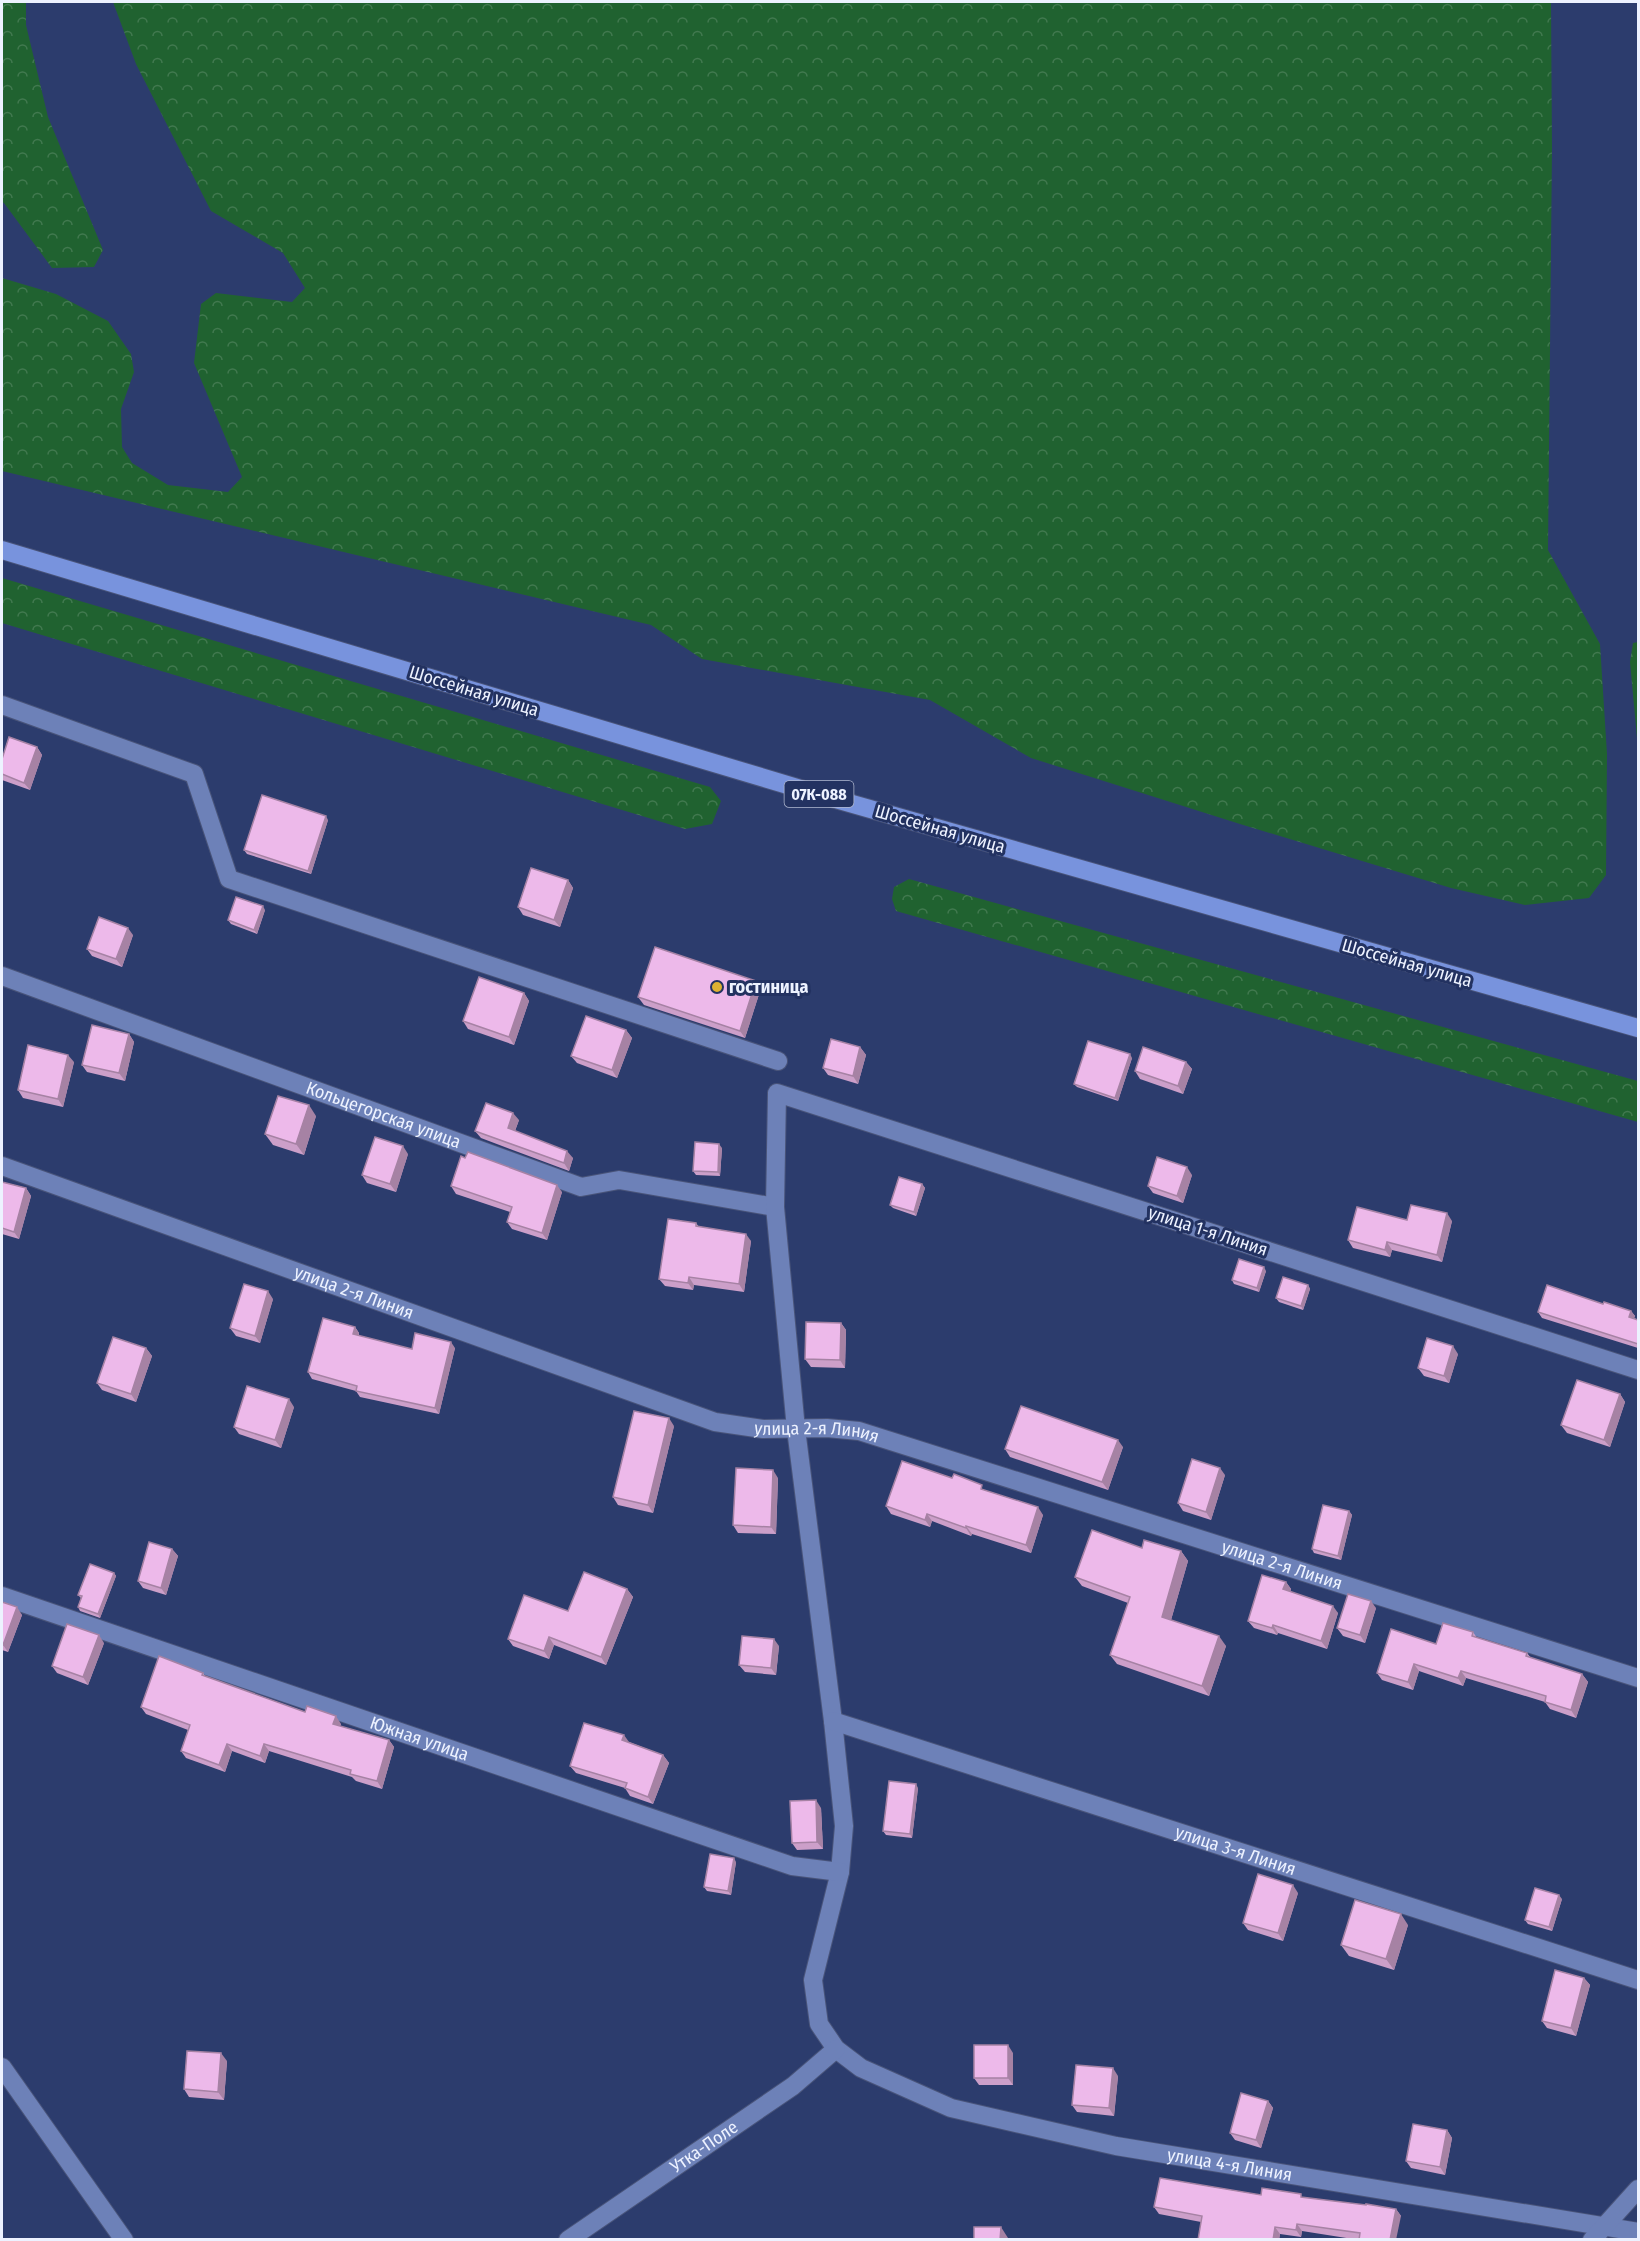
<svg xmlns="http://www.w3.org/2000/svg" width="1640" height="2241" viewBox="0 0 1640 2241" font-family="'Fira Sans Condensed',sans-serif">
	<defs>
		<pattern id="forest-crowns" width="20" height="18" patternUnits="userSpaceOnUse" patternTransform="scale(1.5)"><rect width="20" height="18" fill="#206230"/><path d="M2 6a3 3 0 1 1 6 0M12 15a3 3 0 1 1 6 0" fill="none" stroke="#41794f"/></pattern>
	</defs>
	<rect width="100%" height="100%" fill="#2c3c6d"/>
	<g fill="url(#forest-crowns)">
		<path d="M2,2H26V25L48,117L103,250L94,267L52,268L4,203L2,202Z"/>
		<path d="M113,2H1551L1552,149L1548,550L1600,644L1607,754L1606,875L1589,898L1525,905L1451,888L1240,824L1031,758L930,700L702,659L651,625L2,471V278L56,294L108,321L131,354L134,372L121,409L122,447L132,463L168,485L228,492L242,477L194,363L201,304L216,293L292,302L305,288L283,253L211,211L136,64Z"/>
		<path d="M2,578L710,787L721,801L712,824L685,829L2,623Z"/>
		<path d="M1638,642V749L1630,662L1633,643Z"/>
		<path d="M909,879L1638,1081V1122L896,911L892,899L894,887Z"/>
	</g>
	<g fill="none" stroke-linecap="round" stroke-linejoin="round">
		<g stroke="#49547a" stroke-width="20">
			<g id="street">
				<path d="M2,705L194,774L229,879L778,1061"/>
				<path id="s1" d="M2,976L581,1187L619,1180L775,1207"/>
				<path id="s2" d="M2,1166L715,1422L763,1429L827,1428L859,1431L1638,1678"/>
				<path id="s3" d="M1638,1370L777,1093L775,1207L796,1429L833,1721L844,1826L840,1872L813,1980L819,2024L836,2049L861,2068L951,2108L1116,2146L1638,2232"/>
				<path id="s4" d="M2,1596L792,1866L840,1872"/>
				<path id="s5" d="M833,1721L1638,1980"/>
				<path d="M2,2067L124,2240"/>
				<path id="s6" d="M568,2240L793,2086L836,2049"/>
				<path d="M1592,2240L1638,2189"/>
			</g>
		</g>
		<g stroke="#49547a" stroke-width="20">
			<path id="primary" d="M2,550L821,795L1638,1028"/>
		</g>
		<use href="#street" stroke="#6d81b8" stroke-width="18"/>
		<use href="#primary" stroke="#7893dd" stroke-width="18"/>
	</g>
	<g fill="#cc9fc9">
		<path d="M37,747L42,755L30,790L2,780V759Z"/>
		<path d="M328,820L311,874L247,854L244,850Z"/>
		<path d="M568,880L573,888L560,927L523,915L518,907Z"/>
		<path d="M265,910L257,934L231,924L228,920Z"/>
		<path d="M133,935L122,967L92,956L87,949Z"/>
		<path d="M756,981L761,988L745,1038L644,1005L638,997Z"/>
		<path d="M524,993L529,1001L514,1045L468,1029L463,1021Z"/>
		<path d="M626,1030L632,1038L617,1078L577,1063L571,1056Z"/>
		<path d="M129,1034L134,1042L125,1081L87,1072L82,1065Z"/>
		<path d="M860,1047L866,1055L858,1084L828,1075L823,1068Z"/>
		<path d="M1132,1058L1118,1101L1077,1087L1074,1084Z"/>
		<path d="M74,1062L63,1107L23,1098L18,1090Z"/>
		<path d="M1186,1062L1192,1069L1183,1094L1140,1079L1135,1071Z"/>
		<path d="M316,1116L304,1155L273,1145L265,1134Z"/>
		<path d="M519,1120L515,1131L573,1158L569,1171L481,1138L475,1131Z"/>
		<path d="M722,1148L720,1176L696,1175L693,1171Z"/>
		<path d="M408,1154L396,1192L367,1183L362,1175Z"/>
		<path d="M1192,1175L1183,1203L1153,1193L1148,1186Z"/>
		<path d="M2,1182L26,1188L31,1196L19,1239L2,1234Z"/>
		<path d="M922,1184L925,1188L916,1216L893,1208L890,1205Z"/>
		<path d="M451,1186L562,1192L547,1240L512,1229L507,1222L510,1212L456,1194Z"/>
		<path d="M1452,1221L1442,1262L1392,1250L1390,1257L1353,1248L1348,1240Z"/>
		<path d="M696,1223L699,1227L751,1241L744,1292L694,1285L693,1290L665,1286L659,1279Z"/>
		<path d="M1266,1271L1259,1292L1234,1284L1232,1280Z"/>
		<path d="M1308,1285L1310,1289L1303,1310L1279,1302L1276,1298Z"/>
		<path d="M273,1299L260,1343L236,1336L230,1328Z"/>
		<path d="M1603,1304L1631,1311L1635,1316L1634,1318L1638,1320V1348L1542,1318L1538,1312Z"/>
		<path d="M841,1323L846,1330L845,1368L811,1367L805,1359Z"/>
		<path d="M355,1327L359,1333V1336L412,1349L455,1348L439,1414L360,1397L356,1391L312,1379L308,1372Z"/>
		<path d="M146,1348L152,1356L136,1402L102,1390L97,1383Z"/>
		<path d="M1458,1354L1449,1383L1424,1376L1418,1368Z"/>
		<path d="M1620,1394L1625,1402L1610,1447L1567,1433L1561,1425Z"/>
		<path d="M294,1407L281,1448L239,1434L234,1427Z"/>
		<path d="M674,1426L653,1513L618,1505L613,1497Z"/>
		<path d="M1123,1447L1108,1490L1010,1457L1005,1449Z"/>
		<path d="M1225,1475L1211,1520L1183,1511L1178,1503Z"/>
		<path d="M778,1478L776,1534L738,1533L733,1525Z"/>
		<path d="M986,1491L1043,1515L1031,1553L972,1534L971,1536L932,1521L930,1527L891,1514L886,1506Z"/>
		<path d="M1349,1511L1352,1515L1341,1560L1314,1553L1312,1549Z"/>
		<path d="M1142,1548L1181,1551L1188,1561L1171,1620L1226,1646L1209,1696L1117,1664L1110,1655L1128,1603L1082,1586L1075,1577Z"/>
		<path d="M172,1549L178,1556L166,1595L143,1588L138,1581Z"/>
		<path d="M114,1573L116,1576L100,1618L80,1611L78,1607L81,1598L78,1595Z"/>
		<path d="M1286,1582L1291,1589L1290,1592L1338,1613L1327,1649L1278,1633L1277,1635L1254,1628L1248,1621Z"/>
		<path d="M627,1589L633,1597L606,1665L554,1645L549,1659L513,1646L508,1639L568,1611Z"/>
		<path d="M2,1602L22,1615L8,1652L2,1650Z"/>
		<path d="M1376,1608L1365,1643L1343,1636L1337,1628Z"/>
		<path d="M1473,1632L1477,1638L1527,1653L1531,1658L1582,1674L1588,1682L1576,1718L1550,1709L1545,1702L1466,1678L1463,1686L1419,1671L1413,1690L1382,1680L1377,1673L1436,1644Z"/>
		<path d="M104,1643L88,1685L57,1673L52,1666Z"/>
		<path d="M779,1646L776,1675L745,1672L739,1665Z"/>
		<path d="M203,1673L205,1676L305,1712L341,1724L340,1726L389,1740L394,1747L382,1789L356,1781L352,1777L269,1751L265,1763L232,1751L225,1772L186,1758L181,1751L188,1730L146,1714L141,1707Z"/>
		<path d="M629,1742L663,1755L669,1763L653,1804L630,1796L625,1788L576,1773L570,1766Z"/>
		<path d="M918,1788L912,1838L886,1835L883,1831Z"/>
		<path d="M821,1808L823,1849L797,1850L792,1843Z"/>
		<path d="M736,1862L731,1895L707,1891L704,1887Z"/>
		<path d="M1298,1893L1283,1941L1248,1930L1243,1923Z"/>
		<path d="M1562,1899L1552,1931L1528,1924L1525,1920Z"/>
		<path d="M1408,1925L1394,1970L1349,1956L1341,1945Z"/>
		<path d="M1584,1978L1590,1985L1576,2036L1547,2028L1542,2021Z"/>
		<path d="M1013,2053V2085H979L974,2078Z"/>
		<path d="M227,2061L224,2100L189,2097L184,2089Z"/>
		<path d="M1118,2076L1114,2116L1077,2112L1072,2105Z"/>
		<path d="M1268,2101L1273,2108L1261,2148L1235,2140L1230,2133Z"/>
		<path d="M1447,2130L1452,2138L1445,2175L1411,2168L1406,2161Z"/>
		<path d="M1261,2195L1304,2198L1396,2209L1401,2216L1359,2240L1302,2231L1301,2237L1280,2234L1279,2240H1198L1201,2222L1159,2214L1154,2207Z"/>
	</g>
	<g fill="#a682a4">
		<path d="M37,747L42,755L30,790L24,783Z"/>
		<path d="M326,816L328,820L311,874L308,871Z"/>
		<path d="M568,880L573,888L560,927L554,920Z"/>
		<path d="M263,906L265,910L257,934L254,930Z"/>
		<path d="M128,928L133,935L122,967L116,959Z"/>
		<path d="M756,981L761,988L745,1038L740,1031Z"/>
		<path d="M524,993L529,1001L514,1045L509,1037Z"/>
		<path d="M626,1030L632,1038L617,1078L612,1070Z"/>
		<path d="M129,1034L134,1042L125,1081L119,1073Z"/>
		<path d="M860,1047L866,1055L858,1084L853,1076Z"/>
		<path d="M1130,1054L1132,1058L1118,1101L1115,1098Z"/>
		<path d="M68,1055L74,1062L63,1107L58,1099Z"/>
		<path d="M1186,1062L1192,1069L1183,1094L1178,1086Z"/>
		<path d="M309,1105L316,1116L304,1155L296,1144Z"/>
		<path d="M513,1113L519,1120L513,1136L508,1128Z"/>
		<path d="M719,1144L722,1148L720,1176L718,1172Z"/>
		<path d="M403,1146L408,1154L396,1192L390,1184Z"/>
		<path d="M567,1151L573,1158L569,1171L564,1163Z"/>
		<path d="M1187,1167L1192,1175L1183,1203L1177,1196Z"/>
		<path d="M922,1184L925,1188L916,1216L914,1212Z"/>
		<path d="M557,1185L562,1192L547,1240L542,1233Z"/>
		<path d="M26,1188L31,1196L19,1239L14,1232Z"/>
		<path d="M1447,1213L1452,1221L1442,1262L1437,1255Z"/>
		<path d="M746,1234L751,1241L744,1292L739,1284Z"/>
		<path d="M1387,1242L1392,1250L1390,1257L1385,1250Z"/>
		<path d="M1264,1267L1266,1271L1259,1292L1257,1288Z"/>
		<path d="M689,1277L694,1285L693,1290L688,1283Z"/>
		<path d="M1308,1285L1310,1289L1303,1310L1301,1306Z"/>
		<path d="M268,1291L273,1299L260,1343L255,1336Z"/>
		<path d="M1631,1311L1635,1316L1633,1322L1629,1317Z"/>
		<path d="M841,1323L846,1330L845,1368L840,1360Z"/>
		<path d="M355,1327L359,1333L357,1340L353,1334Z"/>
		<path d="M451,1342L455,1348L439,1414L435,1408Z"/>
		<path d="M1453,1346L1458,1354L1449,1383L1444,1376Z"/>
		<path d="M146,1348L152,1356L136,1402L131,1394Z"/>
		<path d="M1620,1394L1625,1402L1610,1447L1604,1440Z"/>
		<path d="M289,1399L294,1407L281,1448L275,1440Z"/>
		<path d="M669,1418L674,1426L653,1513L648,1505Z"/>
		<path d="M1118,1440L1123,1447L1108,1490L1102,1482Z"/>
		<path d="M1220,1468L1225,1475L1211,1520L1206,1512Z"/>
		<path d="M773,1470L778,1478L776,1534L771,1527Z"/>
		<path d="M1038,1507L1043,1515L1031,1553L1026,1545Z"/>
		<path d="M1349,1511L1352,1515L1341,1560L1338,1556Z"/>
		<path d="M927,1514L932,1521L930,1527L925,1520Z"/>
		<path d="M966,1526L972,1534L971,1536L966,1528Z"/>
		<path d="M172,1549L178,1556L166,1595L161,1588Z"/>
		<path d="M1181,1551L1188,1561L1169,1627L1162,1617Z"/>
		<path d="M114,1573L116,1576L100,1618L98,1614Z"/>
		<path d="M1286,1582L1291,1589L1289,1597L1283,1589Z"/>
		<path d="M627,1589L633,1597L606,1665L601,1657Z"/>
		<path d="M1371,1601L1376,1608L1365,1643L1360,1635Z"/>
		<path d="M1333,1606L1338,1613L1327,1649L1321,1641Z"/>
		<path d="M17,1607L22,1615L8,1652L3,1645Z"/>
		<path d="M1273,1625L1278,1633L1277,1635L1272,1628Z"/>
		<path d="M99,1635L104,1643L88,1685L83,1677Z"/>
		<path d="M1219,1636L1226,1646L1209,1696L1202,1686Z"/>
		<path d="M549,1637L554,1645L549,1659L544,1651Z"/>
		<path d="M774,1639L779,1646L776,1675L771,1668Z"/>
		<path d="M1414,1664L1419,1671L1413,1690L1408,1682Z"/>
		<path d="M1461,1671L1466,1678L1463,1686L1458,1678Z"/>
		<path d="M1582,1674L1588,1682L1576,1718L1571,1710Z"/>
		<path d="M336,1716L341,1724L338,1732L333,1724Z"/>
		<path d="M624,1735L629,1742L622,1740Z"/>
		<path d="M389,1740L394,1747L382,1789L377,1781Z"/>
		<path d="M227,1744L232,1751L225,1772L219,1765Z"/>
		<path d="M264,1744L269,1751L265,1763L260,1756Z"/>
		<path d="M663,1755L669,1763L653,1804L648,1797Z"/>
		<path d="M916,1784L918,1788L912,1838L910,1834Z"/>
		<path d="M816,1800L821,1808L823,1849L817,1842Z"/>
		<path d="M734,1858L736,1862L731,1895L728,1891Z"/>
		<path d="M1293,1885L1298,1893L1283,1941L1278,1933Z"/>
		<path d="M1559,1895L1562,1899L1552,1931L1549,1927Z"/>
		<path d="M1401,1914L1408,1925L1394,1970L1386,1959Z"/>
		<path d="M1584,1978L1590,1985L1576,2036L1571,2028Z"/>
		<path d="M1008,2045L1013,2053V2085L1008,2078Z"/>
		<path d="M221,2053L227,2061L224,2100L218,2092Z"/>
		<path d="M1113,2068L1118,2076L1114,2116L1109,2108Z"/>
		<path d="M1268,2101L1273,2108L1261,2148L1256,2140Z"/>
		<path d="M1447,2130L1452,2138L1445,2175L1440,2167Z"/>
		<path d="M1396,2209L1401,2216L1396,2240H1390Z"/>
		<path d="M1297,2224L1302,2231L1301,2237L1296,2230Z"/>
		<path d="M1001,2227L1008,2238V2240H1000Z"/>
		<path d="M1275,2227L1280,2234L1279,2240H1273Z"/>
	</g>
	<g fill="#edb9ea" stroke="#a682a4" stroke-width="1.5">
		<path d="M9,737L37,747L24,783L2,774V759Z"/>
		<path d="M262,795L326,816L308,871L244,850Z"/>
		<path d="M531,868L568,880L554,920L518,907Z"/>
		<path d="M236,897L263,906L254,930L228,920Z"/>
		<path d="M99,917L128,928L116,959L87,949Z"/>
		<path d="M655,947L756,981L740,1031L638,997Z"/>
		<path d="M479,977L524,993L509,1037L463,1021Z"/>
		<path d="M586,1016L626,1030L612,1070L571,1056Z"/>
		<path d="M92,1025L129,1034L119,1073L82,1065Z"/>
		<path d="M831,1039L860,1047L853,1076L823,1068Z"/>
		<path d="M1088,1041L1130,1054L1115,1098L1074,1084Z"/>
		<path d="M28,1045L68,1055L58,1099L18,1090Z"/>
		<path d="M1143,1047L1186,1062L1178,1086L1135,1071Z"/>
		<path d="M278,1096L309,1105L296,1144L265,1134Z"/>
		<path d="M486,1103L513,1113L508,1128L567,1151L564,1163L475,1131Z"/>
		<path d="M375,1137L403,1146L390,1184L362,1175Z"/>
		<path d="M695,1142L719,1144L718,1172L693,1171Z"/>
		<path d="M468,1152L557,1185L542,1233L507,1222L512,1207L451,1186L461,1156L465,1158Z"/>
		<path d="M1157,1157L1187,1167L1177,1196L1148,1186Z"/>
		<path d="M899,1177L922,1184L914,1212L890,1205Z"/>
		<path d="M2,1182L26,1188L14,1232L2,1228Z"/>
		<path d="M1411,1205L1447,1213L1437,1255L1387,1242L1385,1250L1348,1240L1357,1207L1407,1220Z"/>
		<path d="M668,1219L696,1223V1226L746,1234L739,1284L689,1277L688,1283L659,1279Z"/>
		<path d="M1239,1259L1264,1267L1257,1288L1232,1280Z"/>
		<path d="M1283,1277L1308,1285L1301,1306L1276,1298Z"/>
		<path d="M244,1284L268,1291L255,1336L230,1328Z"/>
		<path d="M1547,1285L1603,1304L1604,1302L1631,1311L1629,1317L1638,1320V1344L1538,1312Z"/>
		<path d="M323,1318L355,1327L353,1334L412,1349L415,1333L451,1342L435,1408L356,1391L357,1386L308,1372Z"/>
		<path d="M806,1322L841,1323L840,1360L805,1359Z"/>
		<path d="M113,1337L146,1348L131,1394L97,1383Z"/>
		<path d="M1427,1338L1453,1346L1444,1376L1418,1368Z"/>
		<path d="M1577,1380L1620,1394L1604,1440L1561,1425Z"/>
		<path d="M247,1386L289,1399L275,1440L234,1427Z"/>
		<path d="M1021,1406L1118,1440L1102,1482L1005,1449Z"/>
		<path d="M634,1411L669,1418L648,1505L613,1497Z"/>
		<path d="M1192,1459L1220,1468L1206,1512L1178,1503Z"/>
		<path d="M902,1461L952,1478L954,1474L982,1485L981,1489L1038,1507L1026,1545L966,1526V1528L927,1514L925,1520L886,1506Z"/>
		<path d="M736,1468L773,1470L771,1527L733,1525Z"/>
		<path d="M1323,1505L1349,1511L1338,1556L1312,1549Z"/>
		<path d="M1092,1530L1142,1548L1144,1540L1181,1551L1162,1617L1219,1636L1202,1686L1110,1655L1130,1597L1075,1577Z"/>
		<path d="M149,1542L172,1549L161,1588L138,1581Z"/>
		<path d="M90,1564L114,1573L98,1614L78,1607L82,1596L78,1595Z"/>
		<path d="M584,1572L627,1589L601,1657L549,1637L544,1651L508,1639L524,1595L568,1611Z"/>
		<path d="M1262,1575L1286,1582L1283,1589L1333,1606L1321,1641L1273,1625L1272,1628L1248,1621Z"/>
		<path d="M1348,1594L1371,1601L1360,1635L1337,1628Z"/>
		<path d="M2,1602L17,1607L3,1645L2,1644Z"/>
		<path d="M1443,1623L1473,1632L1472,1636L1527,1653L1526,1656L1582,1674L1571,1710L1545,1702L1546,1696L1461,1671L1458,1678L1414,1664L1408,1682L1377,1673L1391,1629L1436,1644Z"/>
		<path d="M67,1624L99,1635L83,1677L52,1666Z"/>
		<path d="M742,1636L774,1639L771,1668L739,1665Z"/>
		<path d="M159,1656L203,1673L202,1675L305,1712L307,1706L336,1716L333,1724L389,1740L377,1781L350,1774L351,1770L264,1744L260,1756L227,1744L219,1765L181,1751L190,1725L141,1707Z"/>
		<path d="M584,1723L624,1735L622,1740L663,1755L648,1797L625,1788L627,1783L570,1766Z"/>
		<path d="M889,1781L916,1784L910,1834L883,1831Z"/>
		<path d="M816,1800L817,1842L792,1843L790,1801Z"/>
		<path d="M710,1854L734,1858L728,1891L704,1887Z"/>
		<path d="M1258,1874L1293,1885L1278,1933L1243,1923Z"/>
		<path d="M1535,1888L1559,1895L1549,1927L1525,1920Z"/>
		<path d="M1355,1900L1401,1914L1386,1959L1341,1945Z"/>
		<path d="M1555,1970L1584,1978L1571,2028L1542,2021Z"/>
		<rect x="974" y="2045" width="34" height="33"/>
		<path d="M187,2051L221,2053L218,2092L184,2089Z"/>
		<path d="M1076,2065L1113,2068L1109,2108L1072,2105Z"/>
		<path d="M1241,2093L1268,2101L1256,2140L1230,2133Z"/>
		<path d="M1413,2124L1447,2130L1440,2167L1406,2161Z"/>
		<path d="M1160,2178L1261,2195L1262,2188L1301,2194V2197L1366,2205V2204L1396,2209L1390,2240H1359L1360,2233L1297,2224L1296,2230L1275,2227L1273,2240H1198L1202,2216L1154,2207Z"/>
		<path d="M974,2227H1001L1000,2240H974Z"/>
	</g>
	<circle fill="#ddb133" stroke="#233261" stroke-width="2" cx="717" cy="987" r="6"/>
	<g text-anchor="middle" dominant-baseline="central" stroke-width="6" stroke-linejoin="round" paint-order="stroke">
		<rect fill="#233261" stroke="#b0b8d0" stroke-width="1.5" x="784.5" y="781" width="69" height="26" rx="4.5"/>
		<g font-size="16" font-weight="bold" fill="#edf2ff">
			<text x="819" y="794">07К-088</text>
		</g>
		<g font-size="18" fill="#edf2ff" stroke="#233261">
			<text transform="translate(474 691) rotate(17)">Шоссейная улица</text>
			<text transform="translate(940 829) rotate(16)">Шоссейная улица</text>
			<text transform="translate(1407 963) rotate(16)">Шоссейная улица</text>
			<text stroke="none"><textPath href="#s1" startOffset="406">Кольцегорская улица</textPath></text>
			<text transform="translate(1208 1231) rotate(18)">улица 1-я Линия</text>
			<text stroke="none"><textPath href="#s2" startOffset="374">улица 2-я Линия</textPath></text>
			<text stroke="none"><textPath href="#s2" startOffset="860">улица 2-я Линия</textPath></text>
			<text stroke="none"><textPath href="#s2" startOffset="1346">улица 2-я Линия</textPath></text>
			<text stroke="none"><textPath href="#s4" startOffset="441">Южная улица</textPath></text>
			<text stroke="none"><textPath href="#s5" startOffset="423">улица 3-я Линия</textPath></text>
			<text stroke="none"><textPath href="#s6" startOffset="165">Утка-Поле</textPath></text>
			<text stroke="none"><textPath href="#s3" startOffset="2288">улица 4-я Линия</textPath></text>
		</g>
		<g font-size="18" font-weight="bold" fill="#edf2ff" stroke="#233261" text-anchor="start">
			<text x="729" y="987">гостиница</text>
		</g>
	</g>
	<rect width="1640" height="2241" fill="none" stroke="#edf2ff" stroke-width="6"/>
</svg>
